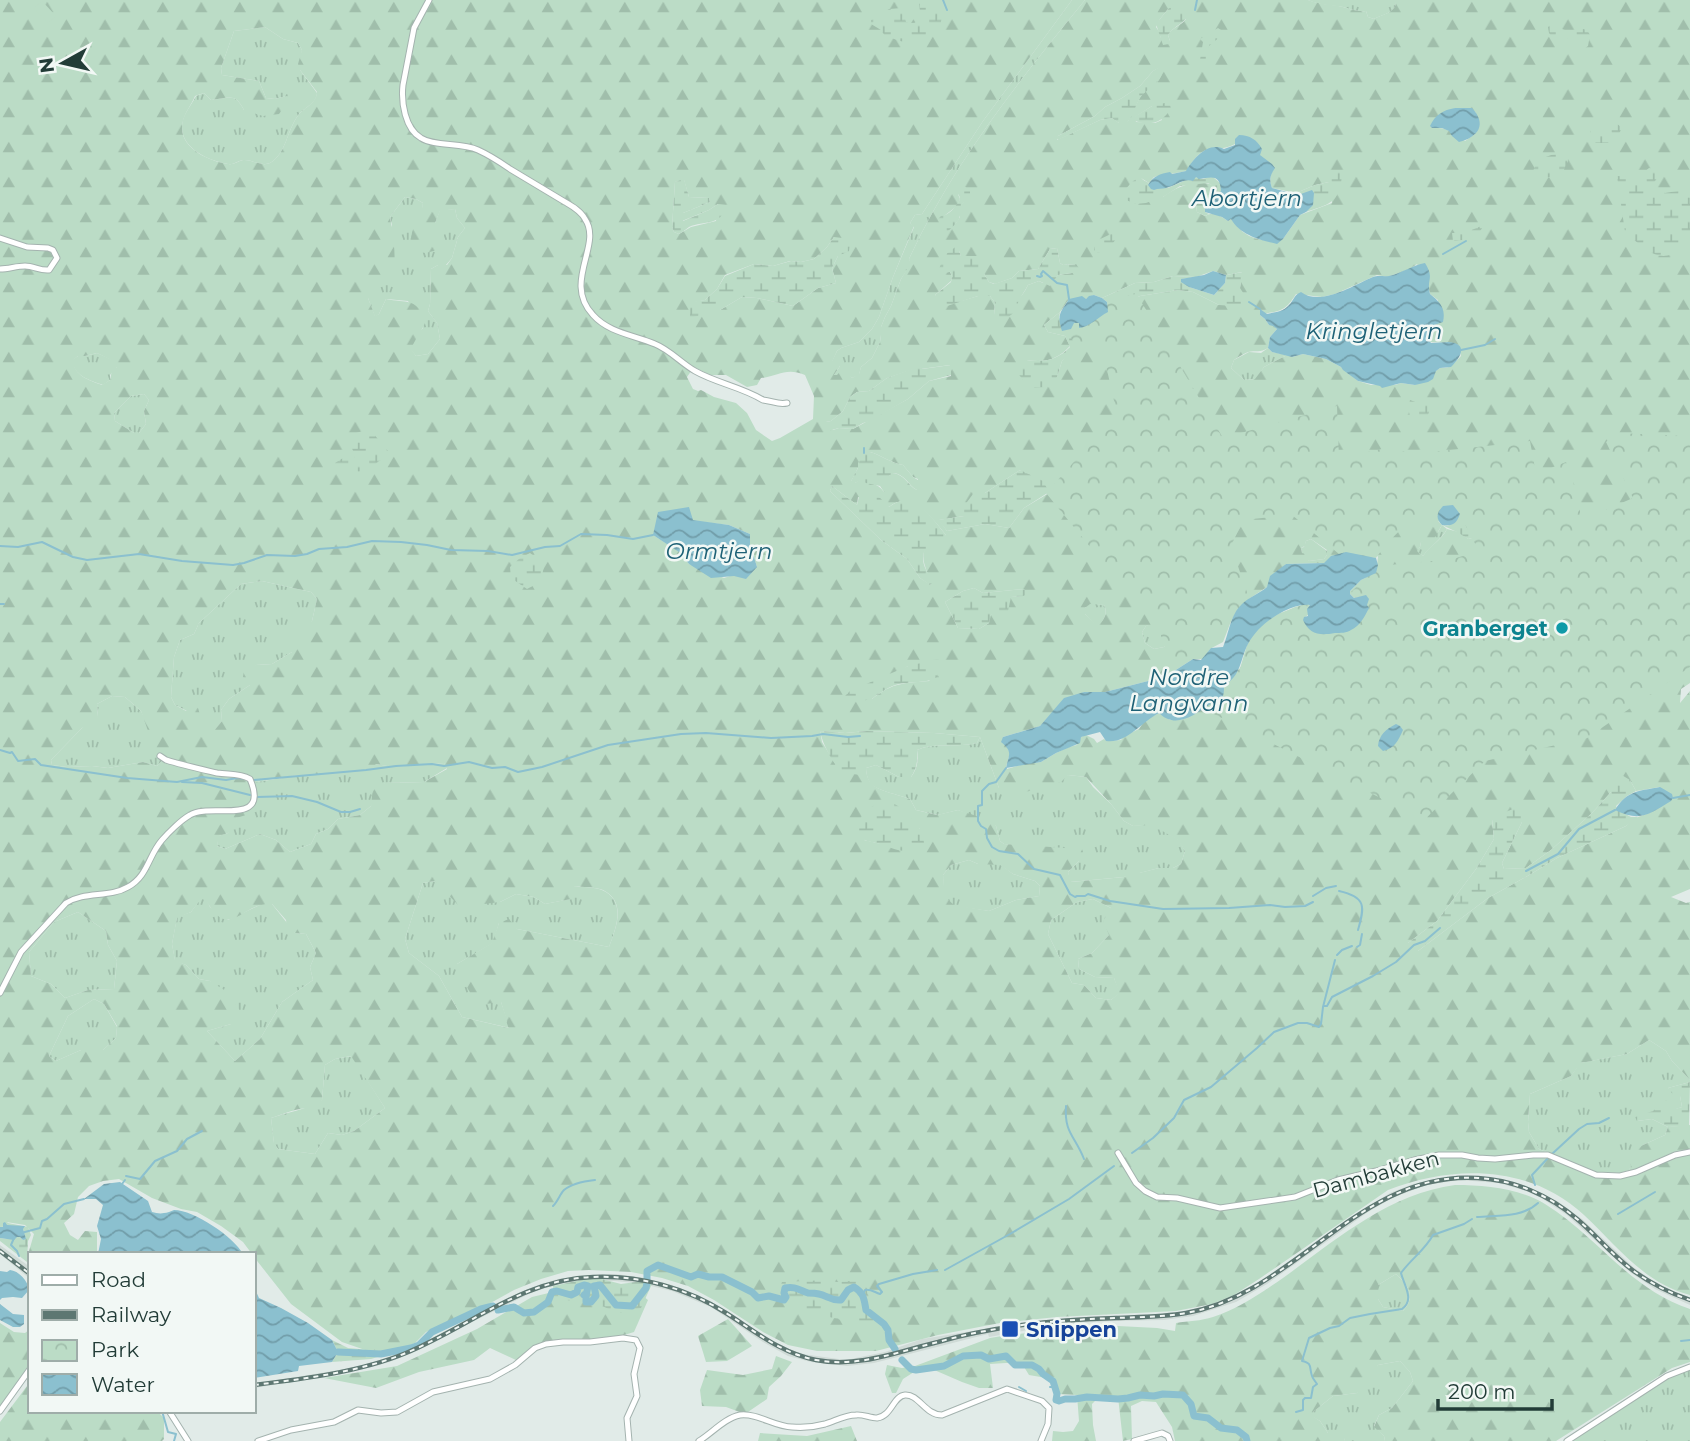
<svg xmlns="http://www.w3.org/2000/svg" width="1690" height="1441" viewBox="0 0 1690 1441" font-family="Montserrat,sans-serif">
	<defs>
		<pattern id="grass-tufts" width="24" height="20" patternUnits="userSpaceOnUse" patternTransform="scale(1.75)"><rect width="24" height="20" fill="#bbdcc6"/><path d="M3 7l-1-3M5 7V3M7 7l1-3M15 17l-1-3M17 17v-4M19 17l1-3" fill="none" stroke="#a0beab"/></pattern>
		<pattern id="forest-firs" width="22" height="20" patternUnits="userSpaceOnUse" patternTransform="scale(1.75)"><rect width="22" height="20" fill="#bbdcc6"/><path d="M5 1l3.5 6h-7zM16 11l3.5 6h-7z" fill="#a0beab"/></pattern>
		<pattern id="wetland-marsh" width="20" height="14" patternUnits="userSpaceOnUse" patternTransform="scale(1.75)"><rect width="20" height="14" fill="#bbdcc6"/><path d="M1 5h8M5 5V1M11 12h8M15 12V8" fill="none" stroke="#a0beab"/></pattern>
		<pattern id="park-crowns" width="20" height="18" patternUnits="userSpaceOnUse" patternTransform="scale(1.75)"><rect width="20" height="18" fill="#bbdcc6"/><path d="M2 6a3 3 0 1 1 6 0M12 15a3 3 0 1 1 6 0" fill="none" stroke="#a0beab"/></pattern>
		<pattern id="water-waves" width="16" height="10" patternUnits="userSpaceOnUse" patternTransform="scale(1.75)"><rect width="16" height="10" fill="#8bc0cf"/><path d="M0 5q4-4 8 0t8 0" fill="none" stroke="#719da9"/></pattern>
	</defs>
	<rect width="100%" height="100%" fill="#e1ebe8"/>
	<g fill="#d0dbd7">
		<path d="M1459,1175L1500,1179L1518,1183L1557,1201L1582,1219L1633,1267L1657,1284L1690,1299V1305L1655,1289L1630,1272L1567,1215L1543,1199L1529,1192L1499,1183L1459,1180L1426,1185L1392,1198L1368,1212L1267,1284L1236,1302L1193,1316L1164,1320L1110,1321L1045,1325L1023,1331L989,1337L988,1334L874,1363L847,1366L811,1362L788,1356L763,1342L711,1307L672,1291L643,1284L615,1281H579L559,1284L535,1291L395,1360L376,1366L329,1376L254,1388V1384L357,1367L394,1356L448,1331L515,1295L533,1287L558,1279L578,1276L616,1274L645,1278L650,1281L653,1280L672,1285L713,1303L778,1345L802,1354L846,1360L885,1352L922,1339L1022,1323L1070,1318L1178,1313L1221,1302L1247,1290L1263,1280L1366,1208L1390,1193L1413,1184Z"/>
		<path d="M0,1245L30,1267V1279L0,1254Z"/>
	</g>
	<g fill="url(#grass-tufts)">
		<path d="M1072,0H1085C1019,81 953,163 909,259L911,264L901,279L891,306L885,317L881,327V335L880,342L872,358L861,367L859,375L852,378L843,370L837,376L834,375L840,366L831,363L837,351L841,348L859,342L872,329L879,317L893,277L914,227L910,223L915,215L922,214L983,121Z"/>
		<path d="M1308,0H1396C1397,13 1383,14 1374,19L1368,17L1366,11C1357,12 1351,9 1343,7C1330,5 1320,5 1308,0Z"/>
		<path d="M265,27L283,39L298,43L302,50L300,70L317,93C316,105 303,107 297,117C287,131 286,154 270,163C261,167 252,159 243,160C237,161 234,165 228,164C207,161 176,146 183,120C185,112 192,104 196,96L204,93L211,100C229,98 235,92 244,110L287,96L275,99L266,98L259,81L222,75L221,68L234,31Z"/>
		<path d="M405,197L416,199L423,203L422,213L435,223L440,210L455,209L457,218L465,228L458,237L452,258L446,265H438L431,269L430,304L428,311L437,323L440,339L428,354L416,356L410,349L417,334L423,328L408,301L386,299L379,314L375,317L368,298V284L392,225L390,217Z"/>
		<path d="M1268,348L1272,352L1287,355L1264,367L1256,379L1244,380L1231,368L1234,360L1249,352L1261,353Z"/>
		<path d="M97,353L117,362V367L110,375V380L103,385C89,380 74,376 72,360L78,356H85Z"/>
		<path d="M144,394L149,400L144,411L146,424L139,433H134L115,421L114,413L131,396Z"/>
		<path d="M1442,525L1447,529C1441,540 1430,546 1423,556L1416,551L1420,547L1421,542L1438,532Z"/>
		<path d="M1311,539L1327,551V555L1324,559L1309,561L1302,553L1301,548L1304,547L1306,541Z"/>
		<path d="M262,581L311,592L317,599L312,621L292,652L272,664L256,665L250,685L229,699L221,710L222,721L214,732L187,711L175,705L171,697L174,657L180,640L194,634L199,623L241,584Z"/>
		<path d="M1090,603L1104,605C1108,612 1104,622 1097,626L1085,614V608Z"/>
		<path d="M1151,624L1165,635L1167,643L1164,647L1154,649L1145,643L1142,632L1146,626Z"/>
		<path d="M112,696L125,697L141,711L164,759L157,766L143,762L108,768L92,766L67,767L52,765L51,760L82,728L98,717L97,704Z"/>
		<path d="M980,737L999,788L1068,775L1086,777L1093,787L1111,804L1124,821L1133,826L1152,824L1179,840L1185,851L1181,864L1173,868H1159L1124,877L1070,882L1068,872L1079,861L1028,847L1004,844L1000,841L996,826L958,810L938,815L916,810L910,799C900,795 878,791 871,784C868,781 866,773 866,768L876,765L899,777H911C917,769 919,760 917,750C935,742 957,748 977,743Z"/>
		<path d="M444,763L447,768L424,782L385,783L371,806L360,815L338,819L328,829L316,834L311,844L290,852L276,840L260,834L225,849L217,846L218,836L228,833L256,782L376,764L393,767Z"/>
		<path d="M969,860L978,864H1000L1013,874L1035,881L1040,886L1039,896L1016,900L989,911L954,906L944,897L943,875L951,865Z"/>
		<path d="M435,881L500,902L516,894L534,897L545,904L570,899L573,886C582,887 595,887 602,890C627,901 616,928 609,947L517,929L499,923L493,943L457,964L501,1002L510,1028L462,1017L439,976L409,953L405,939L423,883Z"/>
		<path d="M201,898H206L210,907L228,920L264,903L272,904L295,933L306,934L316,953L310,967L313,980L282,1002L260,1039L235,1061L207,1031L231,1024L210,981L199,979L186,965L175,961L172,944L177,917L191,912Z"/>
		<path d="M1093,899L1111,908L1109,935L1092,953L1078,959L1079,969L1095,977L1114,978L1120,993L1111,1000L1096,998L1084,985L1072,983L1048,934L1051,920L1077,902Z"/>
		<path d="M78,912L106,931L108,945L117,961L114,989L88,990L65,998L51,984L31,976L29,952L54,922Z"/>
		<path d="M94,999L104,1004L117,1027L116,1038L103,1050H81L56,1061L49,1056L68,1016Z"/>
		<path d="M1649,1040L1666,1051L1672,1061L1690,1080V1082L1668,1088L1680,1096L1682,1107L1676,1109L1653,1111L1637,1121L1652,1119L1668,1127L1665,1135L1643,1145L1629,1170L1620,1173L1595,1172L1539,1149L1529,1132L1528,1122L1530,1094L1571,1076L1580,1063L1627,1054Z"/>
		<path d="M352,1056L385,1108L354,1131L342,1135L328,1133L315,1154L278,1149L274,1144L271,1118C288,1112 306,1110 322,1100L325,1065L335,1059Z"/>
		<path d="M1396,1274C1409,1286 1416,1296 1403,1311L1383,1307L1378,1299V1285Z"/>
		<path d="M1400,1361L1410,1372L1413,1381L1392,1408L1379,1415L1374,1426L1384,1436L1385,1441H1345L1342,1433H1328L1320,1421L1313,1417V1412L1333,1396L1357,1393L1378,1365Z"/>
		<path d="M1690,1369V1441H1571L1664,1381Z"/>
	</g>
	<g fill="url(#forest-firs)" fill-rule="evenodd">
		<path d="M0,0H1072L983,121L922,214L915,215L910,223L914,226L893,277L879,317L872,329L859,342L841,348L837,351L832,362L835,364H839L840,366L834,375H837L844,367L852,378L859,374L861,367L872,358L880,342L881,335V327L885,317L891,306L901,279L910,264L909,259C953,163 1019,81 1085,0H1308C1320,5 1330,4 1343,7C1351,9 1357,12 1366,11L1368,17L1374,19C1383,14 1397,13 1396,0H1690V683L1681,689L1680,703L1690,691V889L1671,897L1686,903L1690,902V1080L1672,1061L1666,1051L1649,1040L1627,1054L1581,1063L1571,1076L1530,1094L1528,1122L1529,1132L1539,1149L1595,1172L1620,1173L1629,1170L1631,1166L1628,1156L1643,1145L1665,1135L1668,1127L1690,1125V1295C1645,1284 1616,1245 1584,1215C1530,1165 1454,1164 1388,1190L1259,1279L1234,1295L1212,1304L1176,1311L1057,1317L1000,1323L938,1335L876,1351H817L788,1345L763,1332L714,1300L688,1286L662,1278L631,1272L589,1270L568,1271L541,1279L514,1290L476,1311L426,1332L415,1343L395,1351H368L342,1342L291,1304L254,1257V1254H252L243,1242L221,1226L197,1212L181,1209L152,1198L119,1179L103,1181L89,1186L78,1197L74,1214L64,1223L70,1235L78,1240L85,1231L97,1232V1254H30V1263L28,1262L29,1251L34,1234L25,1225L0,1221ZM1168,9L1186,19C1181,26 1171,28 1168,35L1170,41L1160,37V33L1156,27L1160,19ZM265,27L283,39L298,43L302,50L298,64L300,70L317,92C316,105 303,107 297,117C287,131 286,154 270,163C261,167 252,159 243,160C238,161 234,165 228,164C207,161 176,146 183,121C185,112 192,104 195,96L204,93L211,100C229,98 235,92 244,110L263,116L279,114L290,99L287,96L275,99L266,98L259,81L222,75L221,68L234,31ZM1161,67L1149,87L1140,97L1128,121L1119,123L1112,118L1100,120L1057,140L1058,136L1095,116L1105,107L1122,98L1140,86L1153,71ZM1152,106L1162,120L1155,123L1136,122L1135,117ZM1455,108H1471L1476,113L1475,134L1465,141C1456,135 1448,127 1436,128ZM1235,144C1249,151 1264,156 1274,168C1270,175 1269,180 1272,188L1296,193L1315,185L1329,182L1332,203L1300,215L1283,239C1269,242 1255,241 1243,232C1239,229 1235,223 1231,219L1228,221C1221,216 1213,211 1205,216L1197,212L1196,204L1202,198L1213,194L1215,186C1198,178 1177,186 1163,197L1141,178L1149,183L1154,177L1187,171C1190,164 1198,153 1206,150C1216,146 1223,151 1235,144ZM684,180L689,197L709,198L710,202L683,213L682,221L709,210L718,204L716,221L691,227L679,234L674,232L672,227L675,182ZM958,194L964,201L959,209L960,217L956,223L951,226L948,231L943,227L944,216L957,206L960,199ZM405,197L416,199L423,203C422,211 420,213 416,220C412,228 410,242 411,251L426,253L437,250L444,235L435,223L440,211L455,209L457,218L465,228L458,237L452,258L447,265H438L431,269L430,304L428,311L437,323L440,339L428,354L416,356L411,349C415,339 423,330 426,320C416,298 407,303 386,299L379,314L375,316L368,298V284L384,283L395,268L394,242L390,217ZM834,237L838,256L832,268L836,283L818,288L793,306L757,298L742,297L720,310L690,303L705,300L717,289L725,275L754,264L773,266L790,261L801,262L814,259L827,247ZM1057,248L1060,263L1063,265L1076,264L1072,273L1058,275L1053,281L1043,283L1039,281L1028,285C1020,302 1010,306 994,315L995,303L990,296H978L944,306L935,295L951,281L952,276L950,272L959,251L961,256H984V274L989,282L995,284L1012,278L1019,271L1038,269L1050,249ZM1417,264L1428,285L1430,294L1438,300L1433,325L1428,338L1430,342C1439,343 1449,342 1458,345L1461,356C1454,363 1451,369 1440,368L1415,385L1401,383L1395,385H1371L1358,381L1341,367L1326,359L1303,354L1292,357L1287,355L1264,367L1255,379L1244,380L1231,368L1234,360C1238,357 1243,354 1248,352C1256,350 1260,353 1268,348L1270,337L1277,329L1273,325H1269L1265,319L1260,315C1280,310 1284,313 1296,294L1322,297L1335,294L1377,275L1387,277L1410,269ZM1213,271L1226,275L1242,272L1240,288L1219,305L1193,292L1178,290L1140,296L1096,318L1062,361L1057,377L1026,360C1045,363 1057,360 1070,346L1065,336L1048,332L1044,325L1060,312L1069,299H1086L1094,295L1102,298L1135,283L1154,282L1173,276L1196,277ZM97,353L117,363V367L112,370L110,380L102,385C89,380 74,376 73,360L78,356H85ZM950,365L951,376L929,381L908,399L853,429L839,428L833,430L826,422L831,421L843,411L850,397L857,392L869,391L887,378L920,367L921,369ZM694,367L710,375H726L747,387L757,385L761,378C779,376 786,367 805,375L814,396L813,419L780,438L772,441L756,430L747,413L736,403L714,397L701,390L698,391L693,389L687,377ZM144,394L149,400L144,411L146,424L139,433H134L115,421L114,413L131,396ZM870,452C881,455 891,463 903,465L913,477L918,479L917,490C907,485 905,474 892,473L889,476L884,492C877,482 870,485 861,479L855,483L851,481C860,468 857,462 870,452ZM1020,470L1049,493L1024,508L1009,528L985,524L947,531L939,520L964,516L985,493ZM832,486L857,505L858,497L889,507C911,489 932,518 946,535C940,539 932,543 927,547C917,556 930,575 931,585L920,578L907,559L881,540L830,491ZM693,521L729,525L750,534V544L757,567L724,578L689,564L680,552L653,535ZM1438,521L1476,537L1468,539L1459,532L1447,529C1441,541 1430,545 1423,556L1417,551L1420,547L1421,542C1438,540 1433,539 1442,525ZM1311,539L1327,550V555L1324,559L1309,561L1306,554L1302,553L1301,548L1305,546L1306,541ZM1376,554L1378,557L1376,573L1361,580L1350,591V594L1354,598L1366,596L1303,619L1309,614L1308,608L1310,605L1308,604L1295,607L1280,614L1258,630L1247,645L1239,672L1184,719L1170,720L1159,713L1145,720L1139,729L1124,736L1121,740L1107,741L1104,739L1097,743L1094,739L1086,735L1081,737L1077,745L1069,747L1056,753L1041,762L1024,764L1007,769L1006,767L1010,753L1003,737L1040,726L1052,713L1084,692H1105L1156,679L1168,675L1193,659H1203L1231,621L1241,604L1267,587L1286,564L1324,563ZM262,581L311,592L317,599L312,621L290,632L292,652L272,664L256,665L244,670L243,677L250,685L229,699L221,710L222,721L214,731L212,722L201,718L198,708L192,706L186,711L175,705L171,697L174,657L180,640L194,634L199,623L241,584ZM974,588L983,593L1024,589L1022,596L1011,597L990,616L989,623L979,629L958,628L945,602L963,591ZM1090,604L1104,605C1108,612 1104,622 1097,625L1085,614V608ZM1151,625L1164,635L1167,643L1164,647L1154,649L1145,643L1142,632L1146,626ZM908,666L930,681C905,683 893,682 872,699L900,671ZM112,696L125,697L141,711L153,745C151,754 156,756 164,759L157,766L143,762L108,768L92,766L67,767L52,765L51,760L82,728L97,723L98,717L97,704ZM820,731L845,733L867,731L934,733L980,737L999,788L1012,796L1061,782L1068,775L1086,777L1111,804L1124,821L1133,826L1152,825L1178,840L1185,851L1181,864L1173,868H1159L1139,873L1133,870L1130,871L1128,875L1124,877L1071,882L1068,872L1079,861L1083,852L1082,849L1004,844L1000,841L996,826L989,820L958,810L937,815L916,810L910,799C900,795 878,791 872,784C868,781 866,773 866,768L836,765L822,742ZM444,763L447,769L424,782L385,783L373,787L371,806L360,815L338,819L328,829L316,834L311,844L290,852L276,840L260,834L225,849L217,846L219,836L228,833L236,827V818L253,813L257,794L256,782L291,776L368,771L376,764L393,767ZM1630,780L1636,791L1660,787L1651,812L1633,819L1626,826L1557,858L1531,874L1488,898L1418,951L1408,943L1437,921L1476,869L1494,839L1492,820L1522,822L1502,863L1504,869L1526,868L1551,850L1592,813L1611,792ZM920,828L881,844L864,840ZM969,860L978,864L1000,865L1013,874L1035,881L1040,886L1039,896L1016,900L989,911L954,905L945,897L943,875L951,865ZM435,881L460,907L500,902L516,894L534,897L545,904L571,899L574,886C582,887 595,887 603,890C627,902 616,928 609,947L517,929L509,919L499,923L492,943L457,964L458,973L478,1005L501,1002L509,1028L462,1017L439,976L409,953L405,939L423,883ZM205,898C229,944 240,902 272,904L286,920L287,929L295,933L306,934L316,953L310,967L313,980L282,1002L260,1039L235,1061L207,1031L231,1024L241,1013L229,993L210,981L199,979L186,965L175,960L172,944L177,918L191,912L201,899ZM1093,899L1111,908L1103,921L1109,935L1092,953L1078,959L1079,969L1095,977L1114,978L1119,993L1111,1000L1096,998L1084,985L1072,983L1048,934L1051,920L1077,902ZM78,912L106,931L108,945L117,961L114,989L88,990L65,998L51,984L31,976L29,952L54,922ZM94,999L104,1004L117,1026L116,1038L103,1050H81L56,1061L49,1056L68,1016ZM351,1056L385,1108L354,1131L342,1135L328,1133L315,1154L278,1149L274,1143L271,1118C285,1113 302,1106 318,1108L322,1100L325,1065L335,1059Z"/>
		<path d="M1455,1185C1485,1185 1518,1188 1545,1204C1597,1236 1628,1288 1690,1309V1362L1672,1368L1556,1441H1385L1384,1436L1374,1427L1379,1415L1392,1408L1413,1381L1410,1372L1400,1361L1378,1365L1370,1387L1357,1393L1333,1396L1313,1412L1314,1417L1320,1421L1328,1433L1343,1432L1345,1441H1175L1172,1427L1156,1402L1142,1401L1131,1406L1132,1439L1123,1441L1118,1397L1096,1400L1092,1404L1093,1425L1096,1441H1052L1053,1431L1063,1432L1073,1431L1079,1421L1077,1395L1058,1394L1052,1379L1029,1375L1021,1362L990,1364L993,1388H979L962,1382L932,1369L914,1372L903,1379L896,1393H892L885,1374L887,1365L902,1368L915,1366L990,1338L1008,1335L1063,1329L1118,1326L1157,1328L1175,1331L1176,1323C1188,1321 1201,1321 1213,1317C1238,1309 1261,1293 1283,1278C1336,1240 1388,1194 1455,1185ZM1396,1274C1409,1286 1416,1296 1403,1311L1383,1307L1378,1299V1285Z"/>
		<path d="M634,1289L648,1300L634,1332L621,1336L539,1345L518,1361L490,1348L474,1360L419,1372L376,1388L324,1378L397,1366L477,1329L532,1297L557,1291Z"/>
		<path d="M728,1319L752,1346L727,1361L706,1362L698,1336Z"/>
		<path d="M0,1323L14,1332L25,1333L30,1329V1363L0,1409Z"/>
		<path d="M776,1356L792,1362L781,1376L769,1387L767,1399L745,1414L726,1407L702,1406L700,1390L707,1370L743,1375L772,1369Z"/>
		<path d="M30,1382V1411H157L164,1418V1439L162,1441H0V1422Z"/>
		<path d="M851,1426L857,1441H758L760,1433L807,1436Z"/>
	</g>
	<g fill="url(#wetland-marsh)">
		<path d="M926,0H949L944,5L940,27C914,46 915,46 885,36L881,30L871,24V20L889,9L902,8L906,22C913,24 917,23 921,18L919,4Z"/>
		<path d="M1182,2L1190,10C1188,23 1174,25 1168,35L1170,41L1169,44L1163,45L1156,24L1168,9Z"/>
		<path d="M1550,25C1560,28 1574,35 1583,29L1587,30L1590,35L1588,46L1584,49L1579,47L1567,38L1552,37L1549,33L1548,27Z"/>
		<path d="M1218,28L1221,30L1222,35L1209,46L1206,60L1203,62L1200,60L1203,42L1200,39Z"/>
		<path d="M1161,66L1163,68C1162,84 1149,86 1140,98C1136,104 1132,119 1127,122C1121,126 1117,122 1112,118L1100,120L1058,140L1056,137L1058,136L1095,116L1105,107L1122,98L1140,86L1153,71Z"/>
		<path d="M1169,102L1171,108C1163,123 1149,127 1133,120L1134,117L1152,106Z"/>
		<path d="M1615,122L1622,128L1614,143H1596L1589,137L1592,127L1599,123Z"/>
		<path d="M1561,153L1566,155L1568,161L1563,172L1551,177H1536L1533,171C1538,158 1548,155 1561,153Z"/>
		<path d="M1649,168L1663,170L1650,188L1665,193L1690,189V240C1663,270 1649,252 1625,232L1617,176L1638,177Z"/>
		<path d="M1335,172H1340C1343,179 1341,182 1339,189C1336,205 1319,207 1306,212L1313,200V193L1297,195L1296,193L1315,185L1329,182L1330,175Z"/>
		<path d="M1212,176L1221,184V191L1211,202L1207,201L1205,212L1209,214L1205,216L1197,212L1196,204L1202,198L1213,194L1215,187L1208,183L1180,186L1163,197L1146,203L1136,204L1126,200L1125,190C1134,179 1136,176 1149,183L1148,185L1168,188L1188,179L1196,177L1203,179Z"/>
		<path d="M684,179L689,197L709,198L710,202L683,213V221L709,210L718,204L726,205C722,227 704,220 689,227C686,229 683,232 679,234L674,232L672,227L675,182Z"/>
		<path d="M961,187H965L970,190V197C958,205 963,208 959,219C956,225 950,228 946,234H942L943,227L939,222L938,219L941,216C948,216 957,206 960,199L958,190Z"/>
		<path d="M1484,225C1475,240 1471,239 1453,241L1452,233H1464Z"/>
		<path d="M1113,233L1118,236C1112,245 1108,250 1098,253L1094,250L1096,241Z"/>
		<path d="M834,237L851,239L849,251L838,256L832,268L836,283L818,288L793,306L757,298L742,297L720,310L690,318V302L705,300L717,289L725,276L754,264L773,266L791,261L801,262L814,259L827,247Z"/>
		<path d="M958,245L960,246L959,251L961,256H984V274L989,282L994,284L1012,278L1019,271L1038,269L1050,249L1057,248L1060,263L1063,265L1076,264L1079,268L1072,273L1058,275L1050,286L1039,281L1028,285C1023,295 1017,300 1016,311L1007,318L997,319L994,315L995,303L990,296H978L944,307L940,305L935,295L951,282L952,276L950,272L939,274L938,271L945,255Z"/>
		<path d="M1243,272L1240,288L1249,302L1245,307L1219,305L1193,292L1178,290L1140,296L1108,312L1107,302L1102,298L1135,283L1154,282L1173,276L1196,277L1182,279L1189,287L1214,295L1225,283L1226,275Z"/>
		<path d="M1060,312L1059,318L1071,329L1086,337L1062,361L1057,377L1045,387L1029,388L1017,372L1026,360C1044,363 1057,360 1070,347L1065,336L1048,332L1044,325Z"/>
		<path d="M951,365V375L929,381L908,399L870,421L863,423L853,429L839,428L828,431L825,428L826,422L831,421L843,411L850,397L857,392L869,391L887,378L920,366L922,369Z"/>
		<path d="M1420,397H1423L1429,402C1431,415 1427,420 1414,422C1408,416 1408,408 1410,400L1418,403Z"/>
		<path d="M363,431L372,432L388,451L389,457L379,461L368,471L339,472L335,469V463L343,458H354L355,455C350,443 348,444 356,433Z"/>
		<path d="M870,452C881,455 891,463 903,465L913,477L921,482V489L917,490C908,485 905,474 893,473L889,476L890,485L886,492H884L880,486L866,483L861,480L855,483H851V481L858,468V463L861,459L860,453Z"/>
		<path d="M1020,470L1043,481L1049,492L1024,508L1009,528L985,524L947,531L938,520L964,516V506L973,494L985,493Z"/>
		<path d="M832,486L857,505L860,492C873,490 880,497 889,507C913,488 931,517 946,535L942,544C916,543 920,567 934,581L930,585L920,578L907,559L881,540L830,491Z"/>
		<path d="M1453,505H1466L1476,537L1468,539L1459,533L1442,525L1451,526Z"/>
		<path d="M530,553L544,563C543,577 540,583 527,589L511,578L510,567L520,558Z"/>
		<path d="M974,588L983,593L1024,589L1028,594L1023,596L1011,597L1008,611L991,615L989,623L979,629L958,628L945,602L963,591Z"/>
		<path d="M937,659L942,661L937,677C925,684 912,681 899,684C889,686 882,692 874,697C866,702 855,701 846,701L844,697L850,691L908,666Z"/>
		<path d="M820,731L845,733L867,731L934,733L980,737L977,743C958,748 935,742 917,750C918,760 917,768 911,777H899L876,765L866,768L861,775C856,774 848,774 843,772C833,766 822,742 820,731Z"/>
		<path d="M1620,774L1630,780L1636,791L1627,796L1616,806L1618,810L1631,817H1638L1626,826L1557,858L1531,874L1488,898L1418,951L1403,952L1408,943L1437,921L1476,869L1494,839L1492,819L1498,815L1518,807L1523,812L1522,822L1502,863L1504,869L1526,868L1551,850L1592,813L1611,792L1612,776Z"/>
		<path d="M882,801C887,802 894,803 898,806C909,815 923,828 924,843C901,857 899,849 876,843C872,842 864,841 861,837C855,829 861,818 864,811Z"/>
		<path d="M1690,1082L1689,1126L1668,1127L1652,1119L1637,1121L1635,1117L1653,1111L1666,1100L1675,1109L1682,1107L1680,1096H1674L1668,1088Z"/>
		<path d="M0,1218L4,1219L8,1223L28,1227L31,1235L28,1241L27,1262L0,1241V1238C9,1240 12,1237 20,1237L23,1240L25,1238L23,1229L20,1226L0,1227Z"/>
		<path d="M598,1278L621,1284L643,1281L652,1284L641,1308L618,1313L602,1306L554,1298L553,1286L581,1280Z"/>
		<path d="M827,1280L837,1282L865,1280L871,1308L883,1315L880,1329L787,1307L778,1292L782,1282Z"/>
		<path d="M332,1340L348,1348L394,1352L371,1359L332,1362L338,1352Z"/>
	</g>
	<path fill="url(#park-crowns)" d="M1135,293L1171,347L1174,356L1223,438L1337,406L1339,458L1387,448L1415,454L1530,441L1536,474L1566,462L1571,473L1582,520L1633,498L1606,442L1617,433L1685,436L1686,441L1690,445V667L1587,738L1485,761L1424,820L1202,708L1241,667L1251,635L1272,616L1308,603L1304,620L1367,609L1368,597L1351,592L1378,566L1453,559L1479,551L1459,513C1443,515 1420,518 1406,526C1398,530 1381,551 1376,558L1339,554L1292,515L1243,520L1231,546L1250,601L1235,611L1223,642L1174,668L1162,640L1159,627L1127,592L1046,493L1117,414L1102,348L1079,351L1061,322Z"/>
	<path fill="#bbdcc6" d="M42,1L56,16L48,23L34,8Z"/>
	<g fill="url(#water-waves)">
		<path d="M1455,108H1472C1487,124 1479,137 1459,142L1452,136L1449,131L1442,128H1432L1430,126C1435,115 1443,110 1455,108Z"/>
		<path d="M1239,135C1250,135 1257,140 1262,149L1260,155L1272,164L1275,168C1270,175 1269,180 1272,188L1298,195L1312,190L1314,193L1313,205L1306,212L1300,215L1283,239L1277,244C1260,240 1240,235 1231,219L1228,221L1222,217L1205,212V202L1211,201L1221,191C1220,174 1212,177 1199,179L1196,177L1193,181C1183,178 1176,186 1166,188C1162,189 1158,188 1154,190L1151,189L1148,185C1153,176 1160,174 1170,172L1172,174L1186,171C1193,159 1208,141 1224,149L1235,145V139Z"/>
		<path d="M1425,263C1435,279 1426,279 1430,294C1440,302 1446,308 1443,322C1426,327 1435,329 1428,339L1431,343C1437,343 1444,342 1449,342C1470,344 1459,359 1451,367L1440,368L1436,371L1433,379L1428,382L1415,385L1401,383L1382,388L1380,386L1358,381L1343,370L1341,367L1326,359L1303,354L1292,357L1272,352L1268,348L1270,337L1277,329L1273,326L1269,325L1265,319L1260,315V309L1267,314C1275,312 1283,312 1289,305C1294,300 1294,295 1301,292C1320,307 1354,285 1373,277C1379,275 1383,277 1389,276C1402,273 1413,265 1425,263Z"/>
		<path d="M1213,271L1226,275L1225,283L1214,295L1189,287L1181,282V279L1204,275Z"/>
		<path d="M1094,295L1102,298L1107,302L1108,312C1098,317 1090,327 1079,328V323H1074L1071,329L1062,331C1057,314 1060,313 1069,299L1082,296L1086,299L1089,296Z"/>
		<path d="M1453,505L1460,514C1456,525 1452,526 1442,525C1435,518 1437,513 1443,506Z"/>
		<path d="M689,507L693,520L729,525L750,534V544L757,567L746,579L734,576L711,578L689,564L679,552L653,535L658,512Z"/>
		<path d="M1346,552L1376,558L1378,565L1376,573L1361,580L1350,591V594L1354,598L1366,595L1369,599L1367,605L1369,608C1365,616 1360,626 1351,630C1347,633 1340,633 1335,633C1319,636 1309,634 1303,620L1304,617L1308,616L1307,609L1310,605C1301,604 1293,607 1284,611C1269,619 1256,629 1248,644C1240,659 1241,677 1224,685C1224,689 1224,693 1223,696C1221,701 1213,702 1209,705C1193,716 1175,729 1159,713C1141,722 1127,744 1106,741L1100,732L1081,737L1080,743L1056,753L1041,762L1006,768C1009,754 1013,752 1001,742L1003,737L1040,726L1064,698L1084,692H1105L1156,679L1168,675L1193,659L1201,660L1211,648L1223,647C1229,633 1230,615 1242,604C1249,597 1260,593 1267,587L1270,576L1286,564L1324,563L1331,556Z"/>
		<path d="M1396,724L1400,726L1403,730C1398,741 1395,748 1383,751L1378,746C1379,735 1386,729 1396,724Z"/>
		<path d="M1660,787L1672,794L1673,798L1671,801C1648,815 1640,822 1615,810C1627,790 1640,791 1660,787Z"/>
		<path d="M120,1182L148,1201L152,1212C156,1213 160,1214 164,1213C167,1213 171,1211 174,1210C194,1210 234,1237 243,1254H98L101,1239L97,1226L103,1205L96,1199H84L104,1184Z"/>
		<path d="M5,1222L7,1225L25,1226L23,1229L26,1239L23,1240L20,1237H17L14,1240L0,1238V1227H3V1223Z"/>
		<path d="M10,1270C19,1271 28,1281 29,1290L22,1298L13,1297L2,1298L0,1300V1271L7,1272Z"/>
		<path d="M254,1287L259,1298L281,1308L308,1323L332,1340L338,1352L332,1362L299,1366L298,1371L254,1378Z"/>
		<path d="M0,1304L13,1314L24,1315V1324L20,1327H13L0,1320Z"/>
	</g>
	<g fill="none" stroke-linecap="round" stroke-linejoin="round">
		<g stroke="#8bc0cf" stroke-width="2">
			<path d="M943,0L947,10"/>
			<path d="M1195,10L1197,0"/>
			<path d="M1443,254L1466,241"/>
			<path d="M1037,276L1040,277L1042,276L1041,274L1043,271L1057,283L1067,285L1069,299"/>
			<path d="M1249,302L1260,309"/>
			<path d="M1461,350L1485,345L1495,339"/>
			<path d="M864,448V453"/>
			<path d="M0,546L18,547L42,542L73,557L87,560L139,554L182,561L233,565L244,563L267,555L295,556L307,554L319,549L347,547L372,541L401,542L427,545L451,550L488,551L512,555L545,547L560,546L581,534L607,535L633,539L653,535"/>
			<path d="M0,604H4"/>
			<path d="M0,750L10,753L12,752L18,761L35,759L41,765L127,778L177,782L202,777L226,780L237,778L245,779"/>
			<path d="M1006,768L996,782L989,784L982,791V805L978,806V821L981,826L986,829L987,838L992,847L999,851L1018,854L1034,869L1060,875L1070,894L1075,897L1077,896H1085L1088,894L1110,901L1163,909L1229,908L1270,905L1285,907L1305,906L1313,902"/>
			<path d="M254,780L366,770L396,766L432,764L444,766L469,762L492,768L505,767L518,772L542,767L608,745L681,734L706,733L771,738L812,736L823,734L848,737L860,736"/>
			<path d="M182,782L202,783L250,795"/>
			<path d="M257,797L292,796L317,802L341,812H350L360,809"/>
			<path d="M1673,798L1690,795"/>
			<path d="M1526,871L1558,854L1579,829L1615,810"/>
			<path d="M1339,891C1366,897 1365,906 1358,930"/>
			<path d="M1313,896L1326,888L1336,886"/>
			<path d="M1357,947L1360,945L1362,934"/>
			<path d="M1337,955L1342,950L1352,946"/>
			<path d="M1324,1006H1327L1332,997L1373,976L1396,962L1414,945L1425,941L1440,928"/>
			<path d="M1066,1106C1064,1133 1075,1136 1084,1159"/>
			<path d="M1132,1153L1153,1138L1174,1118L1184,1100L1211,1087L1257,1048L1274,1032L1298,1023H1307L1319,1027L1321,1024L1323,1007L1335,960"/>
			<path d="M1552,1154L1579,1129L1587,1124L1599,1123L1609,1118"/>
			<path d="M126,1176L140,1179L155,1161L177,1151L187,1139L202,1131"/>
			<path d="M122,1184L125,1180"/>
			<path d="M1535,1185L1532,1175L1548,1158"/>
			<path d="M553,1206C558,1201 560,1194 564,1190C571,1184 586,1181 595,1180"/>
			<path d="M1618,1214L1655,1192"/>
			<path d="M1477,1217C1497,1215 1522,1218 1538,1203"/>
			<path d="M21,1233L40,1228L42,1221L47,1219L64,1204L84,1199"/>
			<path d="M14,1238L11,1245L17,1251L19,1256"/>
			<path d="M945,1270L1010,1234L1069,1199L1114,1166"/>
			<path d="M863,1294L865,1290C871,1289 874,1292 880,1294L882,1292L877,1286L879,1284L913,1274L937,1270"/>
			<path d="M1681,1341L1690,1340"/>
			<path d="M1019,1387L1026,1391"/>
			<path d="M1050,1387H1055"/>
			<path d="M162,1411L168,1432L176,1434L174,1441"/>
			<path d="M1296,1412L1303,1410V1400L1305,1398H1311L1313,1387L1317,1384C1315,1381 1313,1379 1312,1376C1309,1368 1313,1363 1302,1361L1309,1338L1330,1328L1339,1326L1350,1318L1370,1314L1402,1309C1415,1300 1404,1285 1401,1273C1411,1259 1425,1250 1433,1235L1464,1224L1472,1219"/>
		</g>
		<g stroke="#8bc0cf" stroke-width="7">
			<path d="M647,1279V1271L658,1265L691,1277L698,1274L709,1277H722L752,1292L758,1298L769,1296L784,1300L786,1297L784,1293L785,1288C795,1286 799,1290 808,1293C811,1293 815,1293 819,1294C828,1296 831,1301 841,1300L848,1290L854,1287C864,1293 864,1299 866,1310L884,1324L888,1330L889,1340L895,1349"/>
			<path d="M584,1295L586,1296V1302H591L596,1296L594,1286L600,1285L616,1305L632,1306L646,1288L647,1283"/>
			<path d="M498,1310L514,1307L524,1313L534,1312L548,1302L552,1292L557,1291L571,1295L577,1292L578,1287L584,1285L588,1286L586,1296"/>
			<path d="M338,1352L381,1354L411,1348L419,1345L432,1332L481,1309L493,1306"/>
			<path d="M902,1360L911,1369L916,1370L944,1366L963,1356L981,1355L989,1359L1006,1356L1015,1365H1032L1039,1369L1043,1374L1053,1381L1057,1394L1056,1400L1059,1401L1065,1399H1075L1087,1397L1118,1399L1128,1398L1140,1395L1154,1396L1163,1394L1183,1395L1191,1404L1194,1416L1208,1418L1221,1428L1237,1430L1246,1437L1247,1441"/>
		</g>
		<g stroke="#a4b3af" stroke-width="7">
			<g id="minor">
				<path d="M429,0L414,28L403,85C401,102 405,129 421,138C435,147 461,142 478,150C489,155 500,162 510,169C528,180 547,191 565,202C572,206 581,211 585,219C603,245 562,282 593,315C609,333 634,335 655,344C670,350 681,363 695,371C716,383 742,387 763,400C773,401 778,405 787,403"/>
				<path d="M0,238L27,247L48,248L53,250L57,258L49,270C40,271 34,266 25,266C16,266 9,269 0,269"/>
				<path d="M0,993L21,952L66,903C85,891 109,898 128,887C148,876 148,856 162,840C168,833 181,820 190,815C210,802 271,828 250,779C239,773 229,775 217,773C200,769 182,765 166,760L160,756"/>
				<path d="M1118,1153L1136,1183L1145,1191L1157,1197L1177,1198L1220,1208L1295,1197L1338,1180L1376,1171L1414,1160L1439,1155H1462L1478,1158L1495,1159L1533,1155H1548L1596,1175L1620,1176L1636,1172L1675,1155L1690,1152"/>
				<path d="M0,1411L30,1369"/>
				<path d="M169,1411L188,1441"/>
				<path d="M258,1441L291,1430L334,1422L358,1410L381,1413L397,1412L433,1392L490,1379L515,1365L535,1348L546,1344L563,1342H590L623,1338L636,1340L640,1348L634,1374L637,1396L627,1418L629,1441"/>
				<path d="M699,1441C712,1433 725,1418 740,1415C758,1413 775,1427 792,1427C803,1428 814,1427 825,1424C835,1421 845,1415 856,1415C863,1414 870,1418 877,1418C892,1416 893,1396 905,1395C919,1394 925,1415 942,1415L1007,1389L1042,1401L1049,1408L1048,1424L1041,1441"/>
				<path d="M1134,1441L1162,1433L1168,1436L1170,1441"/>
				<path d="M1567,1441L1667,1376L1690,1367"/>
			</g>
		</g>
		<use href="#minor" stroke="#fff" stroke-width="5"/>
		<g stroke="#5d7772" stroke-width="4.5">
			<g id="rail">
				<path d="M0,1251L30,1274"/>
				<path d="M254,1385C303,1379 360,1372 406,1353C469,1327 523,1279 593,1277C640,1275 687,1288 726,1313C756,1332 781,1353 816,1360C858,1368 897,1352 938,1342C966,1334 994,1329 1022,1325C1053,1321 1084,1319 1116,1318C1139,1317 1163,1317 1186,1313C1296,1294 1359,1170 1478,1178C1514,1180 1549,1195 1577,1219C1597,1236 1613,1256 1635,1272C1652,1284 1670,1293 1690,1300"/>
			</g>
		</g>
		<use href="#rail" stroke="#f2f8f5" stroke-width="2" stroke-dasharray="5" stroke-linecap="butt"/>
	</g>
	<circle fill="#0f9aa8" stroke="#f2f8f5" stroke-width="2.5" cx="1562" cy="628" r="7"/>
	<rect fill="#1a4fb4" stroke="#f2f8f5" stroke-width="2.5" x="1001" y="1320" width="18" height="18" rx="3.5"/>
	<g text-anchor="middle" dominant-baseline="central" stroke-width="5" stroke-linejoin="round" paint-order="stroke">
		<g font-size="21" font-weight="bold" fill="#0d838f" stroke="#f2f8f5" text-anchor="end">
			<text x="1548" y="628">Granberget</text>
		</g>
		<g font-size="21" fill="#223c37" stroke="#f2f8f5">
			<text transform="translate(1376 1174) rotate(-15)">Dambakken</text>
		</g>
		<g font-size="21" font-weight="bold" fill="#164399" stroke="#f2f8f5" text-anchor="start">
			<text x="1026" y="1329">Snippen</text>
		</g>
		<g font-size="23" font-style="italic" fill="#1e6176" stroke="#f2f8f5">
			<text x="1247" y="198">Abortjern</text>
			<text x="1374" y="331">Kringletjern</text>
			<text x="719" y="551">Ormtjern</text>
			<text x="1189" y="677">Nordre<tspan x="1189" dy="26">Langvann</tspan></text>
		</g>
	</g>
	<rect x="28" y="1252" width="228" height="161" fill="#f2f8f5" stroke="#9fada9" stroke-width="2"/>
	<rect x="42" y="1275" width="35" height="10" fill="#ffffff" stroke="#9fada9" stroke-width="2"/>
	<text x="91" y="1287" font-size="21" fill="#223c37">Road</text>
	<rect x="42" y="1310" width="35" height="10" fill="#5d7772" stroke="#9fada9" stroke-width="2"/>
	<text x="91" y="1322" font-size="21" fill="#223c37">Railway</text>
	<rect x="42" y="1340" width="35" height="21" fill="url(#park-crowns)" stroke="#9fada9" stroke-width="2"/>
	<text x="91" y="1357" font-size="21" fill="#223c37">Park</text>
	<rect x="42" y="1374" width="35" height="21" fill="url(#water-waves)" stroke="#9fada9" stroke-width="2"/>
	<text x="91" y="1392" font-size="21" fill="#223c37">Water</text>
	<g transform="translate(63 63) rotate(262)" stroke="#f2f8f5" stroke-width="5" paint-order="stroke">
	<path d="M0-5L12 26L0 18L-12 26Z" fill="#223c37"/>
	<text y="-10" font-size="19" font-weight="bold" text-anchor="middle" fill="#223c37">N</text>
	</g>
	<path d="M1438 1399v10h114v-10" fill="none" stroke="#223c37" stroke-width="3.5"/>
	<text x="1448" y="1399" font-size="21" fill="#223c37" stroke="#f2f8f5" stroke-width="5" paint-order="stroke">200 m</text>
</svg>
